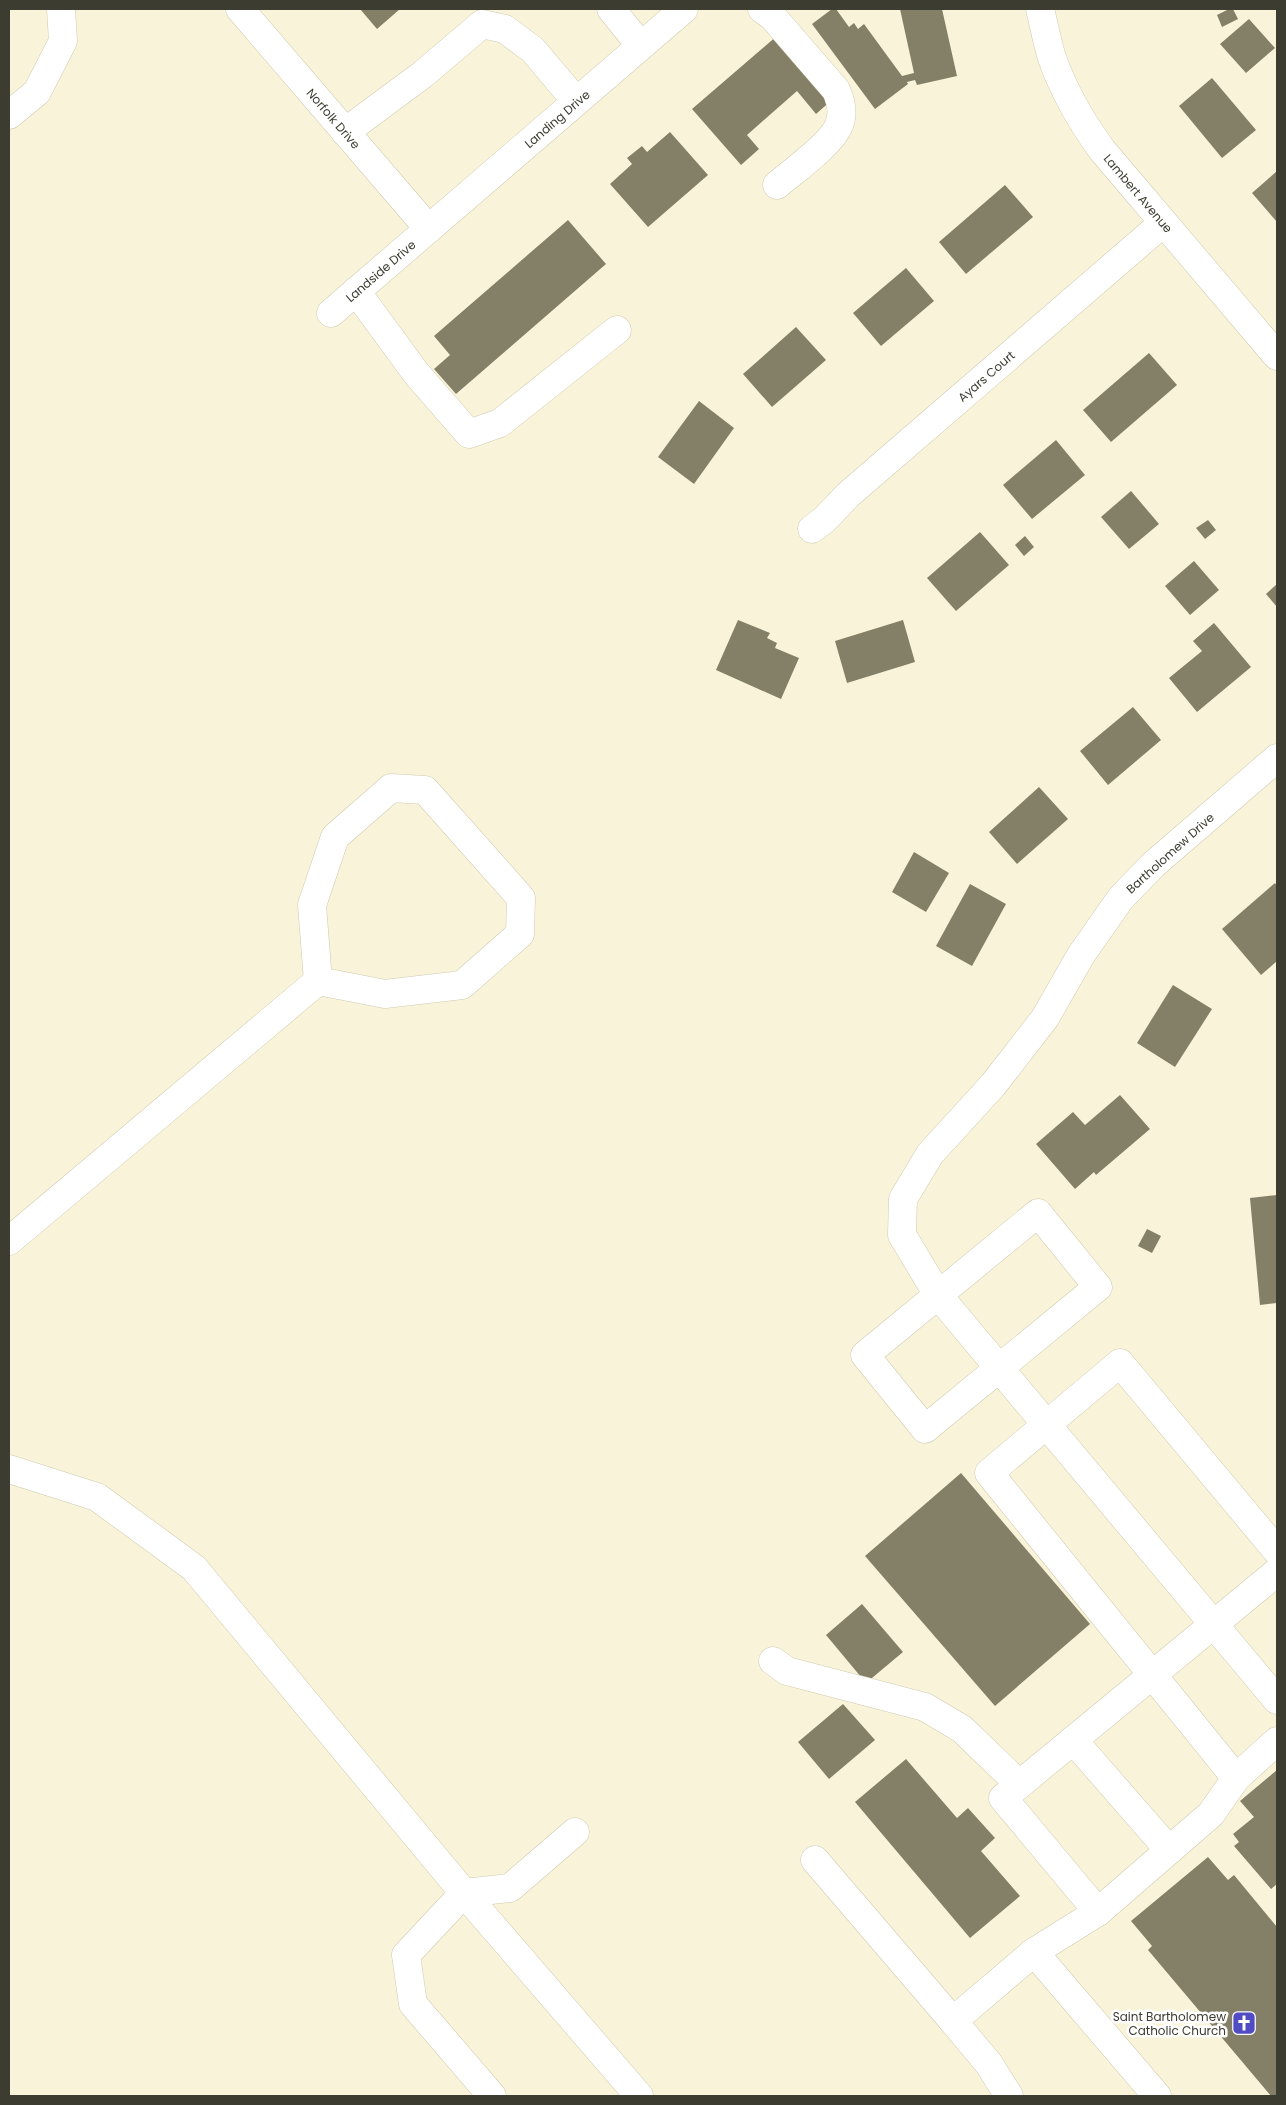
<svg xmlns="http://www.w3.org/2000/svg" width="1286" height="2105" viewBox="0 0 1286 2105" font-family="Poppins,sans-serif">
	<rect width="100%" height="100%" fill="#f9f4d9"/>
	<g fill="#848067">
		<path d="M360,9H400L377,29Z"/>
		<path d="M832,9H836L849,27L854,23L858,29L864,24L902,76L914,73L900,9H942L957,76L917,85L915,80L907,82L908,84L875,109L812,24Z"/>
		<path d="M1229,9H1233L1238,19L1222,27L1217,15Z"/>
		<path d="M1249,19L1275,48L1246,73L1220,44Z"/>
		<path d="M778,35L833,99L816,114L797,91L747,135L759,149L741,165L692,109Z"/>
		<path d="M1212,78L1256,130L1222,158L1179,106Z"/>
		<path d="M670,132L708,175L648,227L610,184L632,164L627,158L642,146L647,152Z"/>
		<path d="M1277,171V222L1252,193Z"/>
		<path d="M1005,185L1033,217L966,274L939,242Z"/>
		<path d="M568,220L606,264L456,394L434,369L450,355L434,336Z"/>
		<path d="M906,268L934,301L881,346L853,313Z"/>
		<path d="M796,327L826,360L772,407L743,374Z"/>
		<path d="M1149,353L1177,385L1111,442L1083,410Z"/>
		<path d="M699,401L734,428L694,484L658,457Z"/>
		<path d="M1056,440L1085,475L1032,519L1003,485Z"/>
		<path d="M1131,491L1159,524L1129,549L1101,517Z"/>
		<path d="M1208,520L1216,530L1205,539L1196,528Z"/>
		<path d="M980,532L1009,565L956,611L927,578Z"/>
		<path d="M1025,536L1034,547L1024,556L1015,545Z"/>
		<path d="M1194,561L1219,590L1190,615L1165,586Z"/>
		<path d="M1277,584V607L1266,594Z"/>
		<path d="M738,620L770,633L767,638L777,643L775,648L799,658L781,699L716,670Z"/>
		<path d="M903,620L915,662L847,683L835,641Z"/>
		<path d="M1214,623L1251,667L1197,712L1169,678L1202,651L1193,641Z"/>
		<path d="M1133,707L1161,740L1108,785L1080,751Z"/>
		<path d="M1039,787L1068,819L1017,864L989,832Z"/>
		<path d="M914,852L949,873L926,912L892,892Z"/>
		<path d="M1275,883L1277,886V961L1261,975L1222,929Z"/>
		<path d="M970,884L1006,904L972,966L936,946Z"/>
		<path d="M1173,985L1212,1009L1175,1067L1137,1043Z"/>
		<path d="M1120,1095L1150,1129L1096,1175L1094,1172L1075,1189L1036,1144L1073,1112L1085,1125Z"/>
		<path d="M1277,1195V1303L1260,1305L1250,1198Z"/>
		<path d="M1147,1229L1161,1236L1152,1253L1138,1246Z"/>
		<path d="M961,1473L1090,1624L995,1706L865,1556Z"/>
		<path d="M862,1604L903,1652L866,1683L826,1635Z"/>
		<path d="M843,1704L875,1740L829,1779L798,1742Z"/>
		<path d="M906,1759L957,1818L968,1808L995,1838L981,1851L1020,1896L970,1938L855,1802Z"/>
		<path d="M1277,1770V1884L1271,1889L1234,1846L1239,1842L1233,1834L1254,1817L1240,1801Z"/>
		<path d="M1208,1857L1228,1880L1234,1875L1277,1927V2096H1271L1148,1950L1152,1946L1131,1921Z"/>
	</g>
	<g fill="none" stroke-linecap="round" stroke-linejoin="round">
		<g stroke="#cfcbb1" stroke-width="29">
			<g id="minor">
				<path id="s1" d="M240,9L428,228"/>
				<path d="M611,9L641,46"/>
				<path d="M762,9L772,16L836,90C841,101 844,113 839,125C832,144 793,171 777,185"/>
				<path id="s2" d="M1040,9C1044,25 1047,42 1052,58C1064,92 1081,121 1102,150L1277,356"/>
				<path d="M9,115L37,92L63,41L61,9"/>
				<path d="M345,132L422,75L482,24L505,29L533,50L576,101"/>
				<path d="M356,291L416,373L469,434L500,423L617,330"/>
				<path id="s3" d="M331,313L684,9"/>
				<path id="s4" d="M812,529L824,520L849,494L1163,223"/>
				<path d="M1277,758L1154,864L1121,898L1081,955L1045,1018L993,1085L930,1154L903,1199L902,1235L938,1295L1277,1700"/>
				<path d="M391,788L425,790L521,898L520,934L462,985L385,994L318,981L312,905L335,837Z"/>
				<path d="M1038,1213L1098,1287L925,1429L865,1355Z"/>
				<path d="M9,1241L318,981"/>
				<path d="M9,1469L97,1497L194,1568L464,1893L510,1888L575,1832"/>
				<path d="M773,1661L787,1671L925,1707L962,1729L1019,1784"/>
				<path d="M1073,1740L1169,1850"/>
				<path d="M1236,1778L989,1473L1120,1363L1277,1551"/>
				<path d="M815,1860L953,2021L1034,1952L1098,1912L1211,1814L1236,1778L1277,1741"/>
				<path d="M1098,1912L1003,1798L1277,1572"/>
				<path d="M1034,1952L1157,2096"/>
				<path d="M953,2021L989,2064L1009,2096"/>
				<path d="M492,2096L413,2004L406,1955L464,1893L639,2096"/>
			</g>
		</g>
		<use href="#minor" stroke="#fff" stroke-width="28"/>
	</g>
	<defs>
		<g id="church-square" transform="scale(1.25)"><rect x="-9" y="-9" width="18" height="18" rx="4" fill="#514cc3" stroke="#fff"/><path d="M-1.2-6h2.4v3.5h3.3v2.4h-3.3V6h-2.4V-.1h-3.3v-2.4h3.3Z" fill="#fff"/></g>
	</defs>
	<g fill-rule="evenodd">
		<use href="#church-square" x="1244" y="2023"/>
	</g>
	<g text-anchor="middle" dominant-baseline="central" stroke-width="5" stroke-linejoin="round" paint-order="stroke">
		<g font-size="12" fill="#3d3c31" stroke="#fff">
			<text stroke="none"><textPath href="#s1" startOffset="144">Norfolk Drive</textPath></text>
			<text stroke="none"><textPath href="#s3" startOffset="298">Landing Drive</textPath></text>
			<text stroke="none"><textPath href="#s2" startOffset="212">Lambert Avenue</textPath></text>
			<text stroke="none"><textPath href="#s3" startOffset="65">Landside Drive</textPath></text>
			<text stroke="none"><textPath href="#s4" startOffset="232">Ayars Court</textPath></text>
			<text transform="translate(1170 853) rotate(-42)">Bartholomew Drive</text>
		</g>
		<g font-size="12" fill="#3d3c31" stroke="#fff" text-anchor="end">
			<text x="1226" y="2016">Saint Bartholomew<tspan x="1226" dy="14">Catholic Church</tspan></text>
		</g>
	</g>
	<rect width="1286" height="2105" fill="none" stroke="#3d3c31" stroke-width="20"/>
</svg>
